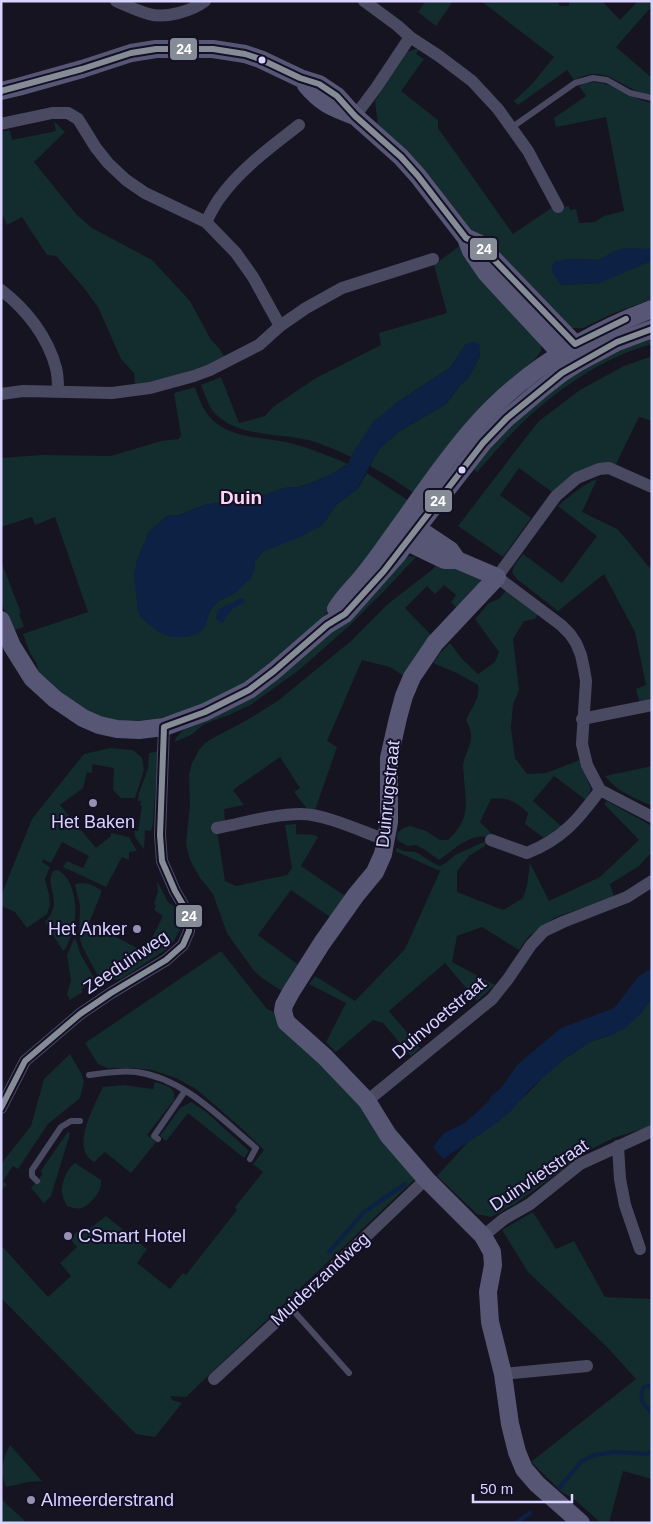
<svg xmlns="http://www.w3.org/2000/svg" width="653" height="1524" viewBox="0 0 653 1524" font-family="Arial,sans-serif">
	<rect width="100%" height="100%" fill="#161421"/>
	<g fill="#132c2d">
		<path d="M426,1H453L436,26L418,12Z"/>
		<path d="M481,1H557L560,6H569V1H602L620,20L638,1H652V6L616,47L652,78V94C621,93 610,61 574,80L567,70L518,105L514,101L532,84L554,57Z"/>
		<path d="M415,49H419L416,54L424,59L401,91L438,120V128L513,234L553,207L555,209L569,206L570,210L576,209L579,223L595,222L604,216L624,211L606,117L556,127L554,118L586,96L579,86C607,73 623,98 652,103V249H620L598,260L570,259L555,262L558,279L561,285L599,283L645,263L652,262V299L612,314L583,328H572L561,323L467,228L378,126L375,101L407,52Z"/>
		<path d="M54,121L65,132L34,162L76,214L92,228L152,260L190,301L211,340L219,348L225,358C196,370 166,380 135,385L134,373L121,359L98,307L84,288L56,256L47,255L22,217L7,225L1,212V132L10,130L12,140L56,131Z"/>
		<path d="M462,244L541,345V351L521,378L418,496L393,479L370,466L379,449L398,432L446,404L461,384L469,377L480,356L477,344H466L450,368L396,403L354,451L351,457C337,450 323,444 308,440C281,434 242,436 220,418C209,410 206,397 201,385L221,377L239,423L265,416L273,407L316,378L381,345L379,333L447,313L434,265Z"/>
		<path d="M652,332V344C602,357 552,393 516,429C502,443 490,458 477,472L473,469L476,457L550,387Z"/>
		<path d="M652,356V421L639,417L616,464L552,492L519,468L500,495L531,518L503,557L458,526L527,436L539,421L580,390L624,366Z"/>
		<path d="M195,387C198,396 201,405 206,412C225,440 261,436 290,443C310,448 329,456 348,464L332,474L311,483L298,487L284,488L240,504L215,503L204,505L179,515L167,516L149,532L137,560L138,611L205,625L209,612L218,601L235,593L255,570V561L262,552L322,525L337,504L357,489L367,473L412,503L338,602L308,633L250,679L229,692L183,712L156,719L117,722L103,721L71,702L38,672L37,664L30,653L23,634L88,612L55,517L35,525L32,517L1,527V458L42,455L111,456L161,441L179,439L181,435L174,393Z"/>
		<path d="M597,479L582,512L617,529L627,540L652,571V701L640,704L636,689L646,685L635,632L604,574L558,611L517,579L512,572L514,566L523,554L562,583L597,536L558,506C570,496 582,485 597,479Z"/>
		<path d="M409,556L416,557L386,589L349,626L299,670L252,704L229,715L204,724L191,735L174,742C182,726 197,723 213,715L401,558Z"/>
		<path d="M1,561L21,613L19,614L24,627L14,630L1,603Z"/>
		<path d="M438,562L460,569L480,579L481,583L459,610L451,602L456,595L444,585L435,594L427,586L405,608L431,635L407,678L390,667L362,660L327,741L337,747L315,810H308L294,792L300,788L280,757L233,790L244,805L224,809L225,822L216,824L225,881L236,886L287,875L292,868L285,825L296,824V834L314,835L318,837L301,866L348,898L333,919L291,890L258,935L300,966L285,993L262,978L254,971L234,943L227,933L213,894L200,878L190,860L186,844L190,804L189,775L192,763L199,750L205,743L213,738L247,720L279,700L351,641L388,604L433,569Z"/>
		<path d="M507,589L538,613L535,619L524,621L513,639L519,690L513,705L511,728L515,758L527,774L546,773L580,760L591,789L586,800L554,776L533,801L561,826L544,838L525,824L528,813C516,801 508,797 491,799L480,822L491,833L490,837C471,832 453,850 439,860L424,849L416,845L408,846L397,840V833L403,828L410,826L426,831L440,840H448C469,820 467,807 464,780C464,775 463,769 463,765C467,745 477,742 466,720C472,706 480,701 478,685L459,674L433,663L440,653L450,643L462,659L478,674L495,662L499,652L475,619L489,603L500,598Z"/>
		<path d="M110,748L133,750L142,758L144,770L135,798H121L113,790L114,768L92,764V773L87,772L83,788L60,805L96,848L111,836V833L129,837L137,851L129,852V860L122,857L106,887L63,867L67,861L83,868L89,856L62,842L51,863L43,859L42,862L50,867L45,879L49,895L50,905L47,914L27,928L15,912L1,906V896L32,819L84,754Z"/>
		<path d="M158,751L153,824L151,831L145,830L144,849L135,837L134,831H138L142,806L140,805L141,801H138L139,793L148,769L149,753Z"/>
		<path d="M652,766V806C635,798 617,792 605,776Z"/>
		<path d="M607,801L652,826V852L639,866L610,884L614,897L556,917L529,936L519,950L482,927L457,936L452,962L495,985L477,1001L445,963L389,1011L420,1048L411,1056L383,1023L373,1020L336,1052L326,1042L346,1003L309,984L315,976L355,1001L405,949L440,871L395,851L397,848L404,851L416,852L435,864L440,866L447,862L455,855L486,841L485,846L469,856L457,871V892L503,910L523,898L527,886L530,863L549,901L600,877L639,840L604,804Z"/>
		<path d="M58,870C78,882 79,919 70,938C68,943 67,948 63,951L45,922C65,901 44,888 53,871Z"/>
		<path d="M157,881L168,902L179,910L181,928L170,947L121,979L106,981L103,976L99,978L82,946L79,935L80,906L75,884C86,881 93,885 102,891L89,923L145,952L163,916L154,910L156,905L154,904L158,892Z"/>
		<path d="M74,939L76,940L80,953L95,980L81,989L83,992L70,1000L67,994L71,980L67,955Z"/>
		<path d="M221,951L267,1009L279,1014L364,1104L416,1178L186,1397L170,1396L172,1400L182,1403L155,1437L136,1434L1,1298V1245L48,1297L71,1276L60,1263L77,1247L69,1238L75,1233L92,1227L106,1216L147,1249L137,1263L170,1289L183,1273L186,1275L237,1210L235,1207L263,1172L253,1164L264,1150L240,1127L196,1089L176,1078L152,1070L134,1068H107L98,1064L85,1043Z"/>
		<path d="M652,998V1126L613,1138L588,1151L515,1204L491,1217L477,1214L437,1176L468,1142L479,1134L527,1094L543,1077L566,1057L571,1055L589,1042L611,1035L640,1014Z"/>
		<path d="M70,1054L81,1073L84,1082L80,1098L48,1124L18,1169L13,1166L3,1181L7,1185L1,1190V1164L31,1126L44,1079Z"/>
		<path d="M155,1082C165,1085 177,1087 174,1100L147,1135L156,1142L131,1173L105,1152L94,1162C70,1148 94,1106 103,1087L124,1085L153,1089Z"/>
		<path d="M191,1102L205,1111L249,1151L244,1158L188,1113L166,1141L160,1136L180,1108Z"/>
		<path d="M69,1132L70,1134L51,1196L44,1203L31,1188L42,1175L41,1171L42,1169L67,1133Z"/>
		<path d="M75,1163L101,1180C103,1189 92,1203 84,1207C78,1210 73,1208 67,1206C65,1201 61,1195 62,1189C62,1181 68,1167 75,1163Z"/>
		<path d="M533,1212L556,1249L574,1241L605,1297L652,1299V1479L623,1471L609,1523H601L575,1500L562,1492L531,1462L636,1379L607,1347L528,1272L502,1230Z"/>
		<path d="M10,1445L42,1481L28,1482L6,1487C0,1471 2,1460 10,1445Z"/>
		<path d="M1,1499L24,1520V1523H1Z"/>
	</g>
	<g fill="#0d2144">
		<path d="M627,248L652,249V262L645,263L600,283L561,285L552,272V266L555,262L570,259L598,260L620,249Z"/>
		<path d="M473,342L477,344L478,343L481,345L479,347L480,356L469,377L461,384L446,404L398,432L379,449L357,489L337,504L322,525L300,537L262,552L255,561V570L250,579L235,593L218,601L209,612L206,625L200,632L188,637H172L160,633L140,617L138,611L134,575L137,560L149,532L167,516L179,515L204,505L215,503L240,504L284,488L298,487L311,483L332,474L347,465L354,451L373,422L396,403L450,368L466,344Z"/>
		<path d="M241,598L244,599V603L232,609L222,623L216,619L217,612L219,609Z"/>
		<path d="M652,968V998L640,1014L624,1029L611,1035L589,1042L571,1055L566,1057L530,1089L513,1109L498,1122L443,1159L433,1147L444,1133L465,1123L489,1101L491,1096L501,1088L518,1064L561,1028L614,1008L639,976Z"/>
	</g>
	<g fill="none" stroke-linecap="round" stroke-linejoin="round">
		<g stroke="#0d2144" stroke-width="4">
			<path d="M329,1252L364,1212L405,1184"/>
			<path d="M652,1385L644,1387C638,1401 643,1403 652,1413"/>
			<path d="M559,1488L582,1461L594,1455L614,1452L645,1454L652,1452"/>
			<path d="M516,1523L530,1513"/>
		</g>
		<g stroke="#4a4962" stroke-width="6">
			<path d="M511,128L575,83L593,78L607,80L630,93L652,98"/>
			<path d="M89,1075C104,1073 121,1070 136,1072C184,1078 220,1118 256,1148L250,1159"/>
			<path d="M158,1139L154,1136L185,1091"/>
			<path d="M37,1181L32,1176V1170L61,1127L71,1121H80"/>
			<path d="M291,1308L349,1373"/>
		</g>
		<g stroke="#4a4962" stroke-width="12">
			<path d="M116,1C127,6 138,11 149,14C165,19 192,11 205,1"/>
			<path d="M364,1L398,26L410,37L439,56L472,81L498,109L528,151L558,207"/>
			<path d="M355,116L376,88L410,37"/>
			<path d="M1,124L52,113H68L78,119L96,148L108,163L126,180L145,193L206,222L236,253L253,277L280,326"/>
			<path d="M206,222C210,214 214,206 219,199C240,169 271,147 299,125"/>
			<path d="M1,290C26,309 48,337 56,368C58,375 58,384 58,391"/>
			<path d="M1,394L23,391L112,393L150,388L194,376L210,370L259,345L280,326L306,308L342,288L433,259"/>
			<path d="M652,487L609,468L599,469L577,478L556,496L497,577L561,625L570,634L576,643L581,655L584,669L586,681L582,744L587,765L600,790L652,817"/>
			<path d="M582,719L652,705"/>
			<path d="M217,828C244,823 273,814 301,814C325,814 363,832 386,840"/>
			<path d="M491,840L527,853C562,839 578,820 600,790"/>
			<path d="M367,1101L492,999L508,979L531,945L544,931L563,922L627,897L652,881"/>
			<path d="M1,1108L25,1061L80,1014L111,993L166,960L183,945L189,931V915L175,891L162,861L160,835L164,727"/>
			<path d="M618,1146L620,1179L625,1205L640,1249"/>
			<path d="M483,1236L504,1219L530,1204L580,1164L652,1131"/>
			<path d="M503,1374L587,1366"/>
			<path d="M214,1379L291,1308L426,1179"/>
		</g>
		<g stroke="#575674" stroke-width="18">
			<path d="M306,85C321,103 331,107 352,115"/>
			<path d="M1,91L18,87L82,69L131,53L156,49H213L245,54L260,59L300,78L319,84L337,96L355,116L401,157L418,176L466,238L471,251L486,273L561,354L581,361"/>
			<path d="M467,238L478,243L575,344L579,355"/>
			<path d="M398,529L407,542L434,555L445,560H457L497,577L435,643L412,677L404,696L398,718L389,758V822L383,854L375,872L356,895L322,943L291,992L284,1005L283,1011L286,1022L325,1057L367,1101L388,1135L426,1179L483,1236L492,1252L493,1265L488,1292L490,1322L503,1374L510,1424L517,1452L524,1469L537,1484L581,1523"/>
			<path d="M405,529L417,528L450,550L457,560"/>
			<path d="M336,609C343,597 354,587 362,577C374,563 384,548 394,534C421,497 446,458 476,425C524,371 586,334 652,309"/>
			<path d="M1,620L12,646L32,678L55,699L83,718L99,725L117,729L139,730L164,727L205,712L249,690L274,671L327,625L345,614L398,554L417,528L483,443L507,418L539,391L562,373L581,361L617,342L652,329"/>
		</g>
		<g stroke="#130f26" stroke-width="10">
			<g id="bus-1">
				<path d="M1,91L82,69L131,53L156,49H213L245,54L260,59L300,78L319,84L337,96L355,116L401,157L418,176L466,238L478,243L575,344L626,319"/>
				<path d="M1,1108L25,1061L80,1014L111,993L166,960L183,945L189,931V915L175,891L162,861L160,835L164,727L205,712L249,690L274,671L327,625L345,614L384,571L483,443L507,418L562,373L617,342L652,329"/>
			</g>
		</g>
		<use href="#bus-1" stroke="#858c96" stroke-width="6"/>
	</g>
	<g fill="#d9d4ff" stroke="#130f26" stroke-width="2">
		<circle cx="262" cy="60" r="4.5"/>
		<circle cx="462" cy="470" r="4.5"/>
	</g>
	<g fill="#9591b1" stroke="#130f26" stroke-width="2">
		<circle cx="93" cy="803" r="5"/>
		<circle cx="137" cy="929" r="5"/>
		<circle cx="68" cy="1236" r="5"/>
		<circle cx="31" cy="1500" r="5"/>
	</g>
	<g text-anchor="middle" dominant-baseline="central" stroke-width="4" stroke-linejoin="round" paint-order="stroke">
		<g font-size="18" fill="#d9d4ff" stroke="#130f26">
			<text transform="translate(388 794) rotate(-84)">Duinrugstraat</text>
			<text transform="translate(126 962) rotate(-34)">Zeeduinweg</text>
			<text transform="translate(439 1018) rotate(-40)">Duinvoetstraat</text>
			<text transform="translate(539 1175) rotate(-34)">Duinvlietstraat</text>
			<text transform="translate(320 1279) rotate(-43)">Muiderzandweg</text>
		</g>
		<g font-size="18" fill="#d9d4ff" stroke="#130f26" text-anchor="start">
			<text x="93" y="822" text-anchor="middle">Het Baken</text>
			<text x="127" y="929" text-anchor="end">Het Anker</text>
			<text x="78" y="1236">CSmart Hotel</text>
			<text x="41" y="1500">Almeerderstrand</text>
		</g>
		<g font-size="19" font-weight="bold" fill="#ffd6f0" stroke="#130f26">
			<text x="241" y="497">Duin</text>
		</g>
	</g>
	<g stroke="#130f26" stroke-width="2">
		<rect x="169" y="37" width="29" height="24" rx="5" fill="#858c96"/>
		<rect x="469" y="237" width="29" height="24" rx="5" fill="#858c96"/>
		<rect x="424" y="489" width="29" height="24" rx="5" fill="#858c96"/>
		<rect x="175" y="904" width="28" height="24" rx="5" fill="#858c96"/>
	</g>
	<g font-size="14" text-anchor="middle" font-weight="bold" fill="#fff">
		<text x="184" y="54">24</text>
		<text x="484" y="254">24</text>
		<text x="438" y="506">24</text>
		<text x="189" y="921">24</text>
	</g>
	<rect width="653" height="1524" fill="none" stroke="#d9d4ff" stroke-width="5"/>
	<path d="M473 1494v8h99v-8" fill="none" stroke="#d9d4ff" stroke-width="2.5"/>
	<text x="480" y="1494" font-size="15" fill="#d9d4ff" stroke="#130f26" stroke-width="4" paint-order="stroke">50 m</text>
</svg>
